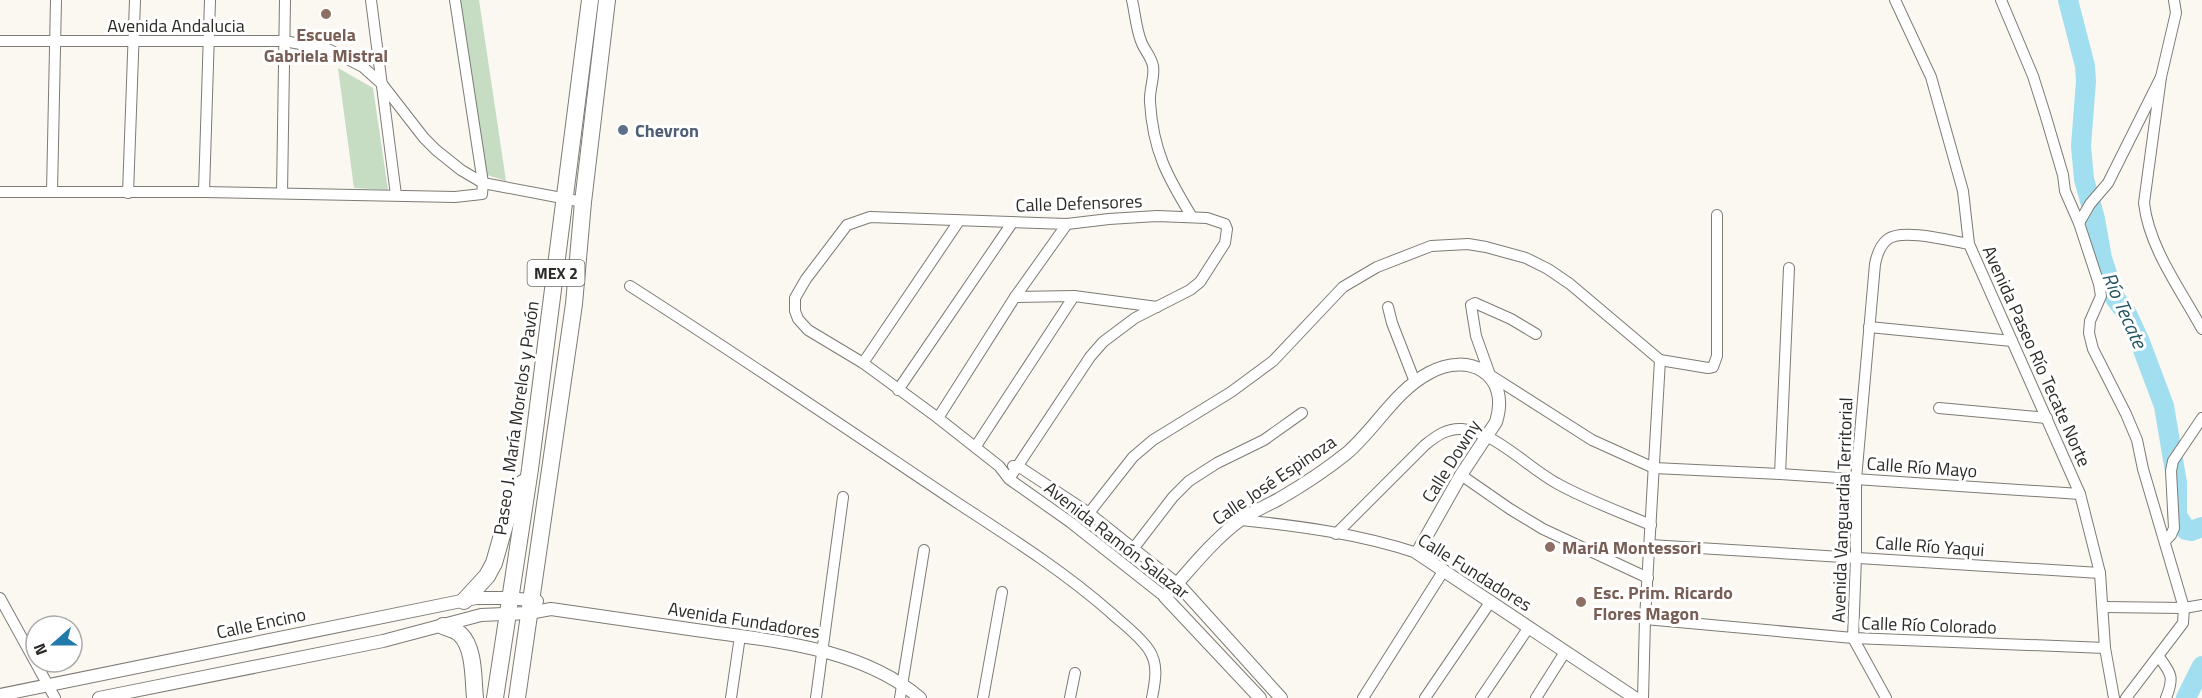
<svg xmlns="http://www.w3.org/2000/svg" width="2202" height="698" viewBox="0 0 2202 698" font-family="'Titillium Web',sans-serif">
	<rect width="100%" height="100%" fill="#faf8f0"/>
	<g fill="#c6ddc4">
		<path d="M459,0H479L506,181L484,174Z"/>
		<path d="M338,68L373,88L388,190L354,188Z"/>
	</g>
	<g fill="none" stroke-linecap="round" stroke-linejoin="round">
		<g stroke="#a1dff0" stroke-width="20">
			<path d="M2068,0L2085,66L2086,81L2081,146L2084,179L2095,219L2102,258L2115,298L2127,314L2140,342L2164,406L2177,483V515L2186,530L2191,531L2202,527"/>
			<path d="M2186,698L2202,666"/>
		</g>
		<g stroke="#7d7b74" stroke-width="12">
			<g id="minor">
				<path d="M371,0L396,195"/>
				<path d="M1132,0C1135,13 1136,28 1141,41C1144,50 1151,56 1153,66C1155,77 1149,90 1150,102C1153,151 1167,176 1192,217"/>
				<path d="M1895,0L1931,77L1963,191L1969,244L2080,494L2100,573L2105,648L2114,698"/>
				<path d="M2001,0L2033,76L2045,114L2063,175L2065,191L2079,223L2099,284L2101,296L2090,321L2089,333L2093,349L2126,414L2137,440L2143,469L2184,608L2183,623L2126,698"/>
				<path d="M0,41H284L328,49L363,67L382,84L424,138L436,150L461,170L483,183L583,202"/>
				<path d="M2161,77L2144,203C2149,248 2181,290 2202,329"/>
				<path d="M0,192H204L455,197L482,194L483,183L455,0"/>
				<path d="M52,192L56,0"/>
				<path d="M204,192L210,0"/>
				<path d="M128,193L135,0"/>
				<path d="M282,193L285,0"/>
				<path d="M2079,223L2090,204L2108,183L2161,77L2176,13L2174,0"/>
				<path d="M630,286C741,357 850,431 959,504C1011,538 1063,571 1110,612C1123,624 1139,635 1149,650C1159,665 1155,682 1152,698"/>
				<path d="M1015,297L1074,296L1157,307"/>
				<path d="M1388,307L1392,323L1415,382"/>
				<path d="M1869,327L2012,341"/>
				<path d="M1536,334L1511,319L1475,303L1471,305L1476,336L1490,375L1592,440L1654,468L1780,474L2080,494"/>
				<path d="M863,363L959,221"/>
				<path d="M898,390L1012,223"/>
				<path d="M1939,408L2047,418"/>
				<path d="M938,418L1015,297L1067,224"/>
				<path d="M976,446L1074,296"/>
				<path d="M1013,466H1018L1089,513L1178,584"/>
				<path d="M1780,474L1789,268"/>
				<path d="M1461,475L1510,509L1543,529L1648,578"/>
				<path d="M1009,479L1090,357L1103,342L1135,318L1190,290L1200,282L1225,243L1227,229L1225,224L1207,218L1157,216L1109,219L1067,224L870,217L847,225L806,279L795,298V311L798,319L808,330L863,363L938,418L999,466L1009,479L1070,522L1165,597"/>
				<path d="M1089,513L1133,457L1153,440L1231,392L1273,361L1343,287L1377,267L1431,246L1468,244L1486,247L1526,258L1548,269L1570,284L1660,360L1708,368L1713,367L1717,356V215"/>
				<path d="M1241,520C1300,526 1360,534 1417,553"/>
				<path d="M1336,534L1425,445C1436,436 1447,428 1462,429C1496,432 1528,468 1558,484C1587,500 1620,512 1651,525"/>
				<path d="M2165,541L2171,535L2174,528L2171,471L2173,461L2202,418"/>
				<path d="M1650,545L2100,573"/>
				<path d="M1133,549L1173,497L1189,481L1217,463L1264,440L1302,413"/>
				<path d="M0,598L55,698"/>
				<path d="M2104,607L2184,608L2202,605"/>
				<path d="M1645,619L1853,638L2105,648"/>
				<path d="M2159,657C2172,674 2174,678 2166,698"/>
				<path d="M731,698L740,636"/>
				<path d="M816,698L843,497"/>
				<path d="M900,698L924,550"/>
				<path d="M983,698L1002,592"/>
				<path d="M1070,698L1075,673"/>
				<path d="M1363,698L1444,570"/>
				<path d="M1425,698L1491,601"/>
				<path d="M1481,698L1529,627"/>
				<path d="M1536,698L1565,652"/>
				<path d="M1643,698L1645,619L1660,360"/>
				<path d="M1886,698L1853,638L1856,557V479L1875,264C1877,254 1880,245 1888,239C1903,228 1951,241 1969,244"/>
			</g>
		</g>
		<g stroke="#7d7b74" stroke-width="14">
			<g id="tertiary">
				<path d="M1178,584L1281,698"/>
				<path d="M0,695L476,598H510L537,601"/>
				<path d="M99,698L383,641L481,615L529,613L551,609C600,616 648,623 696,630C772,641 860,647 920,698"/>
				<path d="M1260,698L1165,597C1189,571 1211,542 1239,521C1251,512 1266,506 1279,499C1303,485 1326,470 1347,453C1376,428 1395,391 1429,373C1469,351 1511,374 1496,422L1461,475L1417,553L1635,698"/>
			</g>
		</g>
		<g stroke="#7d7b74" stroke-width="18">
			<g id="trunk">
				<path d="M464,601L487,576L494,563L506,521L523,483"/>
				<path d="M443,626C448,628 456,630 460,634C475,648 473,680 475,698"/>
				<path d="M495,698L530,469L590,0"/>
				<path d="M517,698L574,304L583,202L607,0"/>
			</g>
		</g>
		<use href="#minor" stroke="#fff" stroke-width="10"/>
		<use href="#tertiary" stroke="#fff" stroke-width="12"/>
		<use href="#trunk" stroke="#fff" stroke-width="16"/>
	</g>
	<g fill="#8d6e63" stroke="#fff" stroke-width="2">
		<circle cx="326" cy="14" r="6"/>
		<circle cx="1550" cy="547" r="6"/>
		<circle cx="1581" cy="602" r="6"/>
	</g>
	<circle fill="#5c6f8a" stroke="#fff" stroke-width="2" cx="623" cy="130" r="6"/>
	<g text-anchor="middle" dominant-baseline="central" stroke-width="6" stroke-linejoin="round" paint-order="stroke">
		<rect fill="#fff" stroke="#6b6b68" stroke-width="1.5" x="527.5" y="260" width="57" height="26" rx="4.5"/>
		<g font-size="16" font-weight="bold" fill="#2c2b28">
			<text x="556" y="273">MEX 2</text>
		</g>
		<g font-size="18" fill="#2c2b28" stroke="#fff">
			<text x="176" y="25">Avenida Andalucia</text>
			<text transform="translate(1079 203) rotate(-2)">Calle Defensores</text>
			<text transform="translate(2037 356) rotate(66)">Avenida Paseo Río Tecate Norte</text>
			<text transform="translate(516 418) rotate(-82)">Paseo J. María Morelos y Pavón</text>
			<text transform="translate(1451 461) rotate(-58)">Calle Downy</text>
			<text transform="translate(1922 467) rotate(4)">Calle Río Mayo</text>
			<text transform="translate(1274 480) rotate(-34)">Calle José Espinoza</text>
			<text transform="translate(1842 510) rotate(-88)">Avenida Vanguardia Territorial</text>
			<text transform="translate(1117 540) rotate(38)">Avenida Ramón Salazar</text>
			<text transform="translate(1930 546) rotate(4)">Calle Río Yaqui</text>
			<text transform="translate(1475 572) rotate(32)">Calle Fundadores</text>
			<text transform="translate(744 620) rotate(9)">Avenida Fundadores</text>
			<text transform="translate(261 623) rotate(-12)">Calle Encino</text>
			<text transform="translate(1929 625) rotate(2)">Calle Río Colorado</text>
		</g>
		<g font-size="18" font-weight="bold" fill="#785e54" stroke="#fff" text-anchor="start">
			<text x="326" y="34" text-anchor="middle">Escuela<tspan x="326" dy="21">Gabriela Mistral</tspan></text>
			<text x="1562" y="547">MariA Montessori</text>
			<text x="1593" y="592">Esc. Prim. Ricardo<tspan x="1593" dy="21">Flores Magon</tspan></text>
		</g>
		<g font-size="18" font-weight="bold" fill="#4e5e75" stroke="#fff" text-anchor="start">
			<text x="635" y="130">Chevron</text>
		</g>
		<g font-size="20" font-style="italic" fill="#225662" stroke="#fff">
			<text transform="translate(2125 310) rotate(66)">Río Tecate</text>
		</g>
	</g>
	<g transform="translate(54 644) rotate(249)"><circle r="28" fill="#ffffff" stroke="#abaaa9" stroke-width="1.5"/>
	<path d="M0-4.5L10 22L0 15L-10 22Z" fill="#217aa9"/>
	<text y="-9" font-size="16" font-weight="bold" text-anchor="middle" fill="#2c2b28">N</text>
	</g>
</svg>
